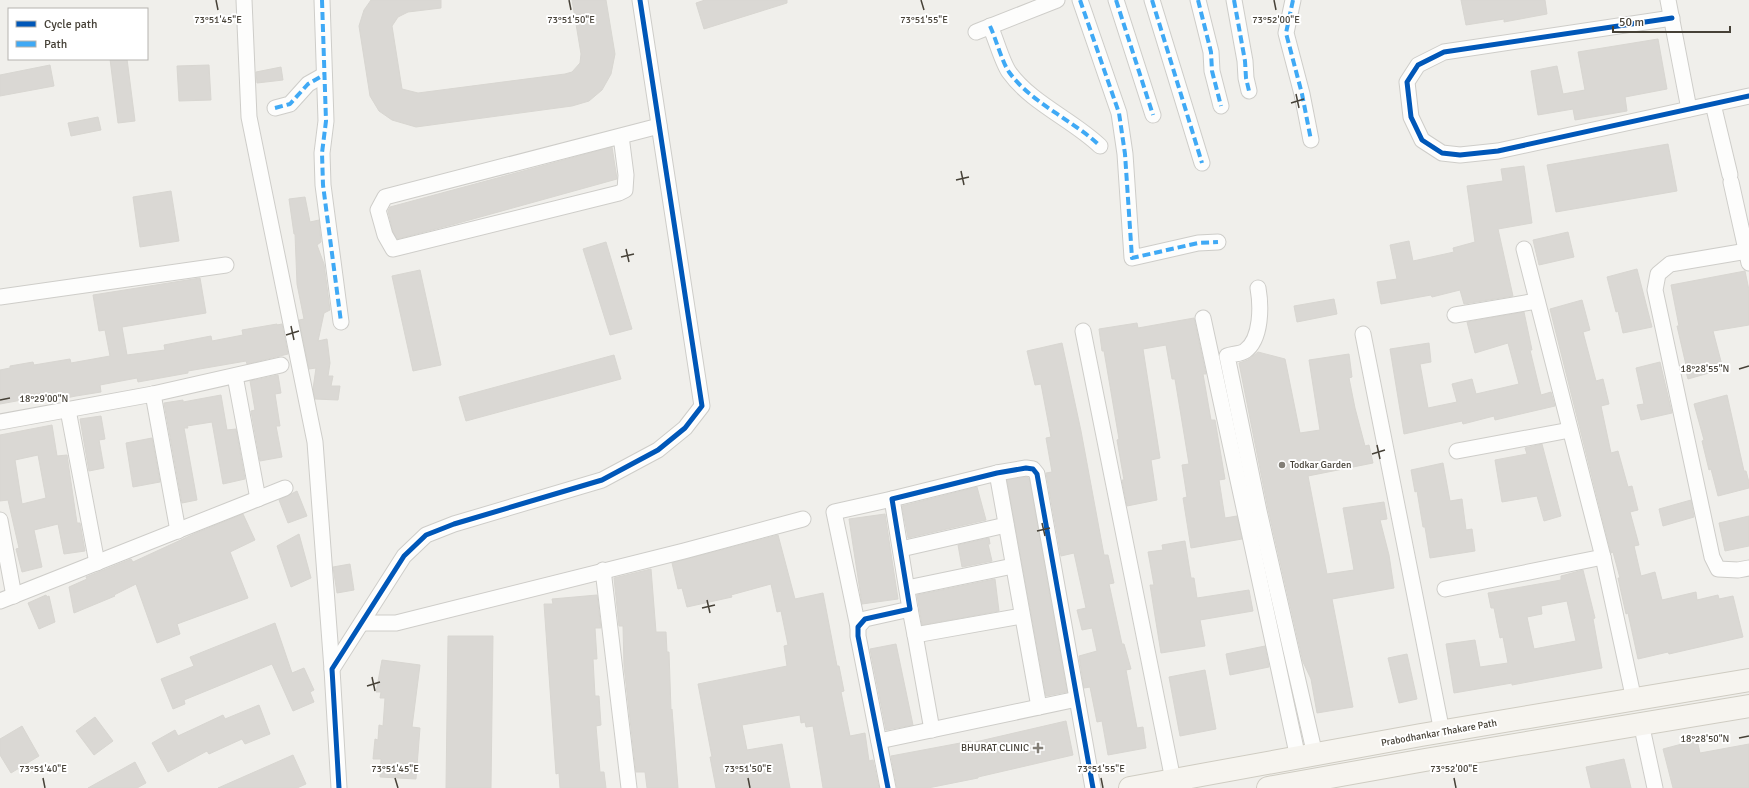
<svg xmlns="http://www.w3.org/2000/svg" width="1749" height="788" viewBox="0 0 1749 788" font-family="Signika,sans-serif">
	<rect width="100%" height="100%" fill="#f0efeb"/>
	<g fill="#dad8d4" stroke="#d8d6d1" fill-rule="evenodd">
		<path d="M371,0H441V8L408,12L398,17L392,26L402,89L418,93L565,74L572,72L580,63L581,54L572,0H606L615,54L611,74L602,90L589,101L572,106L416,127L392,120L379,111L370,96L359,26L364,10Z"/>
		<path d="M705,0H787V3L704,29L696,3Z"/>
		<path d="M1461,0H1545L1547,14L1504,22V19L1466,25Z"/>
		<path d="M1658,39L1667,89L1625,97L1627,111L1575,120L1573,109L1538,115L1531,71L1557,66L1563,94L1585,90L1578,52Z"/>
		<path d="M110,59H127L135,121L118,123Z"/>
		<path d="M50,65L54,86L0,96V75Z"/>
		<path d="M209,65L211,100L179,101L177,66Z"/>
		<path d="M281,67L283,80L257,83L256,72Z"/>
		<path d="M98,117L101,130L71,136L68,123Z"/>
		<path d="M1668,144L1677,191L1556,212L1547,165Z"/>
		<path d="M612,147L617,179L455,224L397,239L393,232L388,211L390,207Z"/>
		<path d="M1524,166L1532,223L1498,229L1513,296L1464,304L1460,290L1432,297L1431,295L1381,304L1377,282L1397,279L1390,245L1409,241L1413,261L1454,252L1453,248L1475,242L1467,186L1503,181L1501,169Z"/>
		<path d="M171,191L179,241L140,247L133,197Z"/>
		<path d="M305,197L310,222L319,220L321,242L317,245L324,264L330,310L324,313L318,341L327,339L330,363L328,376H333L331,386H340L338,400L315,399L313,389L316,368L309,369L299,320L304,319L297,284L295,234H294L289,199Z"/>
		<path d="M1568,232L1574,257L1539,265L1533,240Z"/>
		<path d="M606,242L632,329L610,335L583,249Z"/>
		<path d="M1637,269L1652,327L1623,333L1618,311L1616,312L1607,277Z"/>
		<path d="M420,270L441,365L413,371L392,276Z"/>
		<path d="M1745,271L1749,290V325L1713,331L1723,369L1688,379L1684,365H1686L1677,326H1679L1671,285Z"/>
		<path d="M200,278L206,313L122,327L127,355L165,350L164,345L211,336L212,341L243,335L242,330L277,324V325L282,324L288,354L247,364L246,361L188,371V373L138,382L137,378L100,385L101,392L76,396L56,400L55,394L0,404V370L10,368V366L33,362L34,365L70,359L71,363L110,356L105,330L99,331L93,295Z"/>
		<path d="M1334,299L1337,314L1297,322L1294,306Z"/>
		<path d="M1582,300L1590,330L1583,332L1596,381L1603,379L1609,404L1601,406L1611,453L1618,451L1628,487L1632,486L1638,510L1630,512L1639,545L1634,546L1641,576L1655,572L1662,600L1696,592L1697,600L1718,595L1719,599L1733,596L1743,637L1669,654L1668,652L1638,659L1628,613L1626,614L1618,578H1620L1613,552L1611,553L1550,309Z"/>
		<path d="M1524,312L1532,350H1530L1541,395L1551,392L1555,406L1495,420L1494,416L1463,424L1462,421L1404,434L1390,349L1429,343L1431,362L1420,364L1428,408L1457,402L1452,384L1472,379L1476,394L1519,384L1508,343L1475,353L1467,322Z"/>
		<path d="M1194,318L1206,374H1203L1211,420H1215L1225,479L1219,480L1225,518L1237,516L1242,539L1191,548L1183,498L1187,497L1182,465L1189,464L1175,379H1172L1166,345L1143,349L1160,458L1151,460L1157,500L1127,506L1122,480H1124L1117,440L1119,439L1104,351H1102L1099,329L1137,323L1138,328Z"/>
		<path d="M1062,343L1081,431L1104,555H1108L1114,583L1109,584L1122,644H1124L1131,669L1126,670L1137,728L1143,727L1146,748L1108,755L1102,721L1097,722L1090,687L1084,688L1079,656L1097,651L1092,628L1082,630L1077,610L1086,608L1074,553L1061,556L1046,473L1052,472L1046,438L1051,437L1041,384L1035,385L1027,351Z"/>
		<path d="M1258,352L1285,359L1300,433L1320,430L1309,360L1349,354L1352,377L1349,378L1355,408L1365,446L1369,445L1373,463L1308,476L1327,574L1354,570L1343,508L1384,502L1387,519L1380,520L1389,555L1394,588L1332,599L1353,707L1317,713L1311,679L1303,662L1268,509L1239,363L1248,360Z"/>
		<path d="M614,355L621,379L466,421L459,397Z"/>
		<path d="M1660,362L1672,413L1641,420L1637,405L1644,404L1636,368Z"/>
		<path d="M278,375L281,393L275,394L280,426H276L282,457L260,461L251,411L255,410L250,381Z"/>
		<path d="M221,395L227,430L236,429L245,479L223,484L212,422L187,426L188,428H184L197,500L182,503L164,403L183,400V402Z"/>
		<path d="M1727,395L1744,471H1746L1749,482V488L1718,496L1711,469L1709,470L1702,441L1704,440L1694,404Z"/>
		<path d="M101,416L105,439L99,440L104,468L89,471L80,419Z"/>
		<path d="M52,425L57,456L67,455L77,523H80L85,551L64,554L58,524L34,530L42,567L22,572L16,549L19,548L8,500L0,501V435ZM38,455L46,498L22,504L15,460Z"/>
		<path d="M152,438L160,482L133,487L126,443Z"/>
		<path d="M1542,444L1561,516L1544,521L1537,496L1502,502L1495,460L1527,454L1525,448Z"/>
		<path d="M1443,463L1450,501L1462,499L1466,530L1472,529L1475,551L1430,558L1425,527H1423L1417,491L1415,492L1411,470Z"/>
		<path d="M1026,477L1029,478L1067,692L1046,696L1007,480Z"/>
		<path d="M977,487L986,520L908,538L902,506Z"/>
		<path d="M297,491L307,516L288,523L279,500Z"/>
		<path d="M1691,500L1694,517L1663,526L1659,509Z"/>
		<path d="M243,514L255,540L230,552L248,598L177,624L180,634L157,643L136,584L114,595L115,596L74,613L69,587L87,579L86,577L131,559L133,562L196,533Z"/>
		<path d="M885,514L898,599L862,604L849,519Z"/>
		<path d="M1749,516V546L1725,551L1719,523Z"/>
		<path d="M299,534L311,578L291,587L277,546Z"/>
		<path d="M778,535L795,599L823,593L837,666H839L844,691L841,692L850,736L865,733L869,761L873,760L879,788H823L813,726L806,727L805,722L801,723L800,715L742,725L747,750L782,744L790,788H716L710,757H712L698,684L787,666L784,646L788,645L781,611L777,612L771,584L731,595L732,597L687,607L682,588L678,589L672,563Z"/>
		<path d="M989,538L990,544H988L992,561L962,567L958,545Z"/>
		<path d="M1185,541L1191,578H1194L1197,598L1249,590L1253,611L1200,620L1205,646L1161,653L1150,585H1154L1148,552L1163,550L1162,545Z"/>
		<path d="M350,564L354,590L337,593L333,567Z"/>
		<path d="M651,569L656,632H666L667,652H669L671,710L672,709L678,788H647L645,772H636L624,666L623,626H619L614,578Z"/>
		<path d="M1583,570L1595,618L1593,619L1602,668L1512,685V683L1454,693L1446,644L1475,640L1480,667L1508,663L1503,637L1500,638L1494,608H1491L1488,593L1561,580V576ZM1567,601L1576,641L1534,649L1527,617L1542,614L1541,606Z"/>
		<path d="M995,579L999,611L922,625L917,595Z"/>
		<path d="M46,595L47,597L49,596L55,622L39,629L28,603Z"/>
		<path d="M597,595L601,628H595L597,659H593L595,696H599L601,725L596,726L600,772H604L606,788H560L559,773L556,774L544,604H553L552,599Z"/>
		<path d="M275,623L292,673L304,668L314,690L310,692L314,702L293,711L272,664L184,700L185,704L173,709L161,679L194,666L190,657Z"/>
		<path d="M448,636H493L491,788H446Z"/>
		<path d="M896,644L913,725L886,730L870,649Z"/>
		<path d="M1265,646L1269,667L1230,675L1226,654Z"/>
		<path d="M1407,654L1417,699L1399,703L1388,658Z"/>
		<path d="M382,660L420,665L412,727L420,728L416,779L380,777L381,759H373L375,739L378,740L379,725L383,726L385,698H380L381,692H376Z"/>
		<path d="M1205,670L1216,729L1180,736L1169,677Z"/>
		<path d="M259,705L270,734L245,744L242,739L209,754L207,751L168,772L152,743L175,730L178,736L223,715L225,719Z"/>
		<path d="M95,717L113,741L94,755L76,731Z"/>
		<path d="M1066,721L1073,755L978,777V778L928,788H897L891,756L971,741V743Z"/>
		<path d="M22,726L39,756L11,773L0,755V739Z"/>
		<path d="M1697,740L1700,753L1749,744V788H1673L1663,749Z"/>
		<path d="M293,755L306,784L297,788H218Z"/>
		<path d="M1624,759L1631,788H1591L1586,767Z"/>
		<path d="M135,762L146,783L137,788H88Z"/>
	</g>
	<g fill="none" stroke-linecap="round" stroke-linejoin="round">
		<g stroke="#cecdc9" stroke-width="17">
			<g id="minor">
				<path d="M244,0L249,117L315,442L332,669"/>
				<path d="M322,0L326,121L322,153L323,185L341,322"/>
				<path d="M1080,0L1119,113L1125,154L1132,258L1198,243L1218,242"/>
				<path d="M1116,0L1153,115"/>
				<path d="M1152,0L1202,163"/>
				<path d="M1198,0L1211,52L1212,71L1221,106"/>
				<path d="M1234,0L1245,61L1246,78L1249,91"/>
				<path d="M1293,0L1286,33L1302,94L1311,140"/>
				<path d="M1668,0L1689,109"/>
				<path d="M1672,18L1444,52L1418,65L1407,82L1411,117L1422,140L1442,153L1460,155L1498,151L1749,96"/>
				<path d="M990,26C996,39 1002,62 1009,72C1031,103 1073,120 1100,146"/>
				<path d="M976,32L1057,0"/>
				<path d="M1713,104L1730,175"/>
				<path d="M275,108L290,104L308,84L324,75"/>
				<path d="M621,136L626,175L625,190L619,193L393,249L385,235L378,210L385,197L659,126"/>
				<path d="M1731,182L1749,263"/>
				<path d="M1524,249L1603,557L1634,700"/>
				<path d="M1747,251L1670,264L1658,274L1655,290L1712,557L1718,569L1738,570L1749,568"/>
				<path d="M1258,288C1261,305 1262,339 1245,351C1241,354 1232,354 1227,356L1259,511L1315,755"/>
				<path d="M0,297L226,265"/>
				<path d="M1455,315L1537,301"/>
				<path d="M1203,318L1298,758"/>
				<path d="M1083,331L1173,780"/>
				<path d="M1363,334L1442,732"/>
				<path d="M235,376L258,499"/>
				<path d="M153,394L178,531"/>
				<path d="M68,410L97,563"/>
				<path d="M0,422L153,394L281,365"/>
				<path d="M1457,451L1570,430"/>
				<path d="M997,473L1039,707"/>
				<path d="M0,520L14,596"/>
				<path d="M901,549L1006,525"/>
				<path d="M603,570L629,788"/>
				<path d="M907,588L1013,566"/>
				<path d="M1445,589L1603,557"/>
				<path d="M0,601L285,488"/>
				<path d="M910,609L915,635L1022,616"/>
				<path d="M362,623H396L684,551L803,519"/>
				<path d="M858,627L834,512L892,499"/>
				<path d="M915,635L932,730"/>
				<path d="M1641,723L1655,788"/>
				<path d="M879,741L1077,699"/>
				<path d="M339,788L332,669L404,556L426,535L454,524L602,480L658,450L685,428L702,406L640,0"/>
				<path d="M888,788L858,636V627L865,619L910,609L892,499L997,473L1026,468L1033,469L1037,474L1093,788"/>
			</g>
		</g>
		<g stroke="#cfccc2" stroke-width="24">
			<g id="secondary">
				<path d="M1130,788L1421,735L1749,680"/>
				<path d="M1268,788L1425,760L1749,706"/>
			</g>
		</g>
		<use href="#minor" stroke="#fdfdfc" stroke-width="15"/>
		<use href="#secondary" stroke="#f6f4ef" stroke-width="22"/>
		<g stroke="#3fa9f5" stroke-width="4" stroke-dasharray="8 4" stroke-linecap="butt">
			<path d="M322,0L326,121L322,153L323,185L341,322"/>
			<path d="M1080,0L1119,113L1125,154L1132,258L1198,243L1218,242"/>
			<path d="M1116,0L1153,115"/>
			<path d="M1152,0L1202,163"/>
			<path d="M1198,0L1211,52L1212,71L1221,106"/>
			<path d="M1234,0L1245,61L1246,78L1249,91"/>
			<path d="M1293,0L1286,33L1302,94L1311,140"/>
			<path d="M990,26C996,39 1002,62 1009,72C1031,103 1073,120 1100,146"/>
			<path d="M275,108L290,104L308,84L324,75"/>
		</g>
		<g stroke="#fff" stroke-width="8">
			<g id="cycleway">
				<path d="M1672,18L1444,52L1418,65L1407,82L1411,117L1422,140L1442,153L1460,155L1498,151L1749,96"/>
				<path d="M339,788L332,669L404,556L426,535L454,524L602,480L658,450L685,428L702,406L640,0"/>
				<path d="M888,788L858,636V627L865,619L910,609L892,499L997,473L1026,468L1033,469L1037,474L1093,788"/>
			</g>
		</g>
		<use href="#cycleway" stroke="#0057b8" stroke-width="5"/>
	</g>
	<path fill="none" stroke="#464137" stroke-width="1.5" d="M216,0L218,10M569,0L571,10M921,0L924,10M1274,0L1276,10M1296,94L1299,108M1291,103L1304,99M961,171L964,185M956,180L969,177M626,249L629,262M621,257L634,254M291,326L294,340M286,335L299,331M1739,369L1749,366M0,400L10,398M1377,445L1380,459M1372,454L1385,450M1042,523L1045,536M1037,531L1050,528M707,600L710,613M702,608L715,605M372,677L375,691M367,686L380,682M1739,738L1749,736M43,778L45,788M395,778L398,788M748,778L750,788M1101,778L1103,788M1454,778L1456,788"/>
	<g fill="#827e76" stroke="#fff" stroke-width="1.5">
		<circle cx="1282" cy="465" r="4"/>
		<path d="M1036 742h4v4h4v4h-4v4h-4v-4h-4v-4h4z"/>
	</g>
	<g text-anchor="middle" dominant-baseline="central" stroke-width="4" stroke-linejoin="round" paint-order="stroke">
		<g font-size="10" fill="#464137" stroke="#fff" text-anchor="start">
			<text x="1290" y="465">Todkar Garden</text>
			<text x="1029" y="748" text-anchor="end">BHURAT CLINIC</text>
		</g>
		<g font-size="10" fill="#464137" stroke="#fff">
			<text transform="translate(1439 733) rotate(-10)">Prabodhankar Thakare Path</text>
		</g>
	</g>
	<g font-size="10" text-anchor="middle" fill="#464137" stroke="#fff" stroke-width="4" stroke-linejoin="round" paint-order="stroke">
		<text x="218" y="23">73°51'45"E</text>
		<text x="571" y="23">73°51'50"E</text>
		<text x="924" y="23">73°51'55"E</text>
		<text x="1276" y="23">73°52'00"E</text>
		<text x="1705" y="372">18°28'55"N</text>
		<text x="44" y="402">18°29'00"N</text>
		<text x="1705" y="742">18°28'50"N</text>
		<text x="43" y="772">73°51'40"E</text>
		<text x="395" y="772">73°51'45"E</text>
		<text x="748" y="772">73°51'50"E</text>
		<text x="1101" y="772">73°51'55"E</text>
		<text x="1454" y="772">73°52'00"E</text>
	</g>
	<rect x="8" y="8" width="140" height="52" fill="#ffffff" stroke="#b5b3af"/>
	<rect x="16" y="21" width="20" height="6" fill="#0057b8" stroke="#b5b3af"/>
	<text x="44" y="28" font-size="12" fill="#464137">Cycle path</text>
	<rect x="16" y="41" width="20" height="6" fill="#3fa9f5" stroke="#b5b3af"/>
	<text x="44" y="48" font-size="12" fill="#464137">Path</text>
	<path d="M1613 26v6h117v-6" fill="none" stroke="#464137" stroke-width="2"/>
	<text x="1619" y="26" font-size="12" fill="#464137" stroke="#ffffff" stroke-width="3" paint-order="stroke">50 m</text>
</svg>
